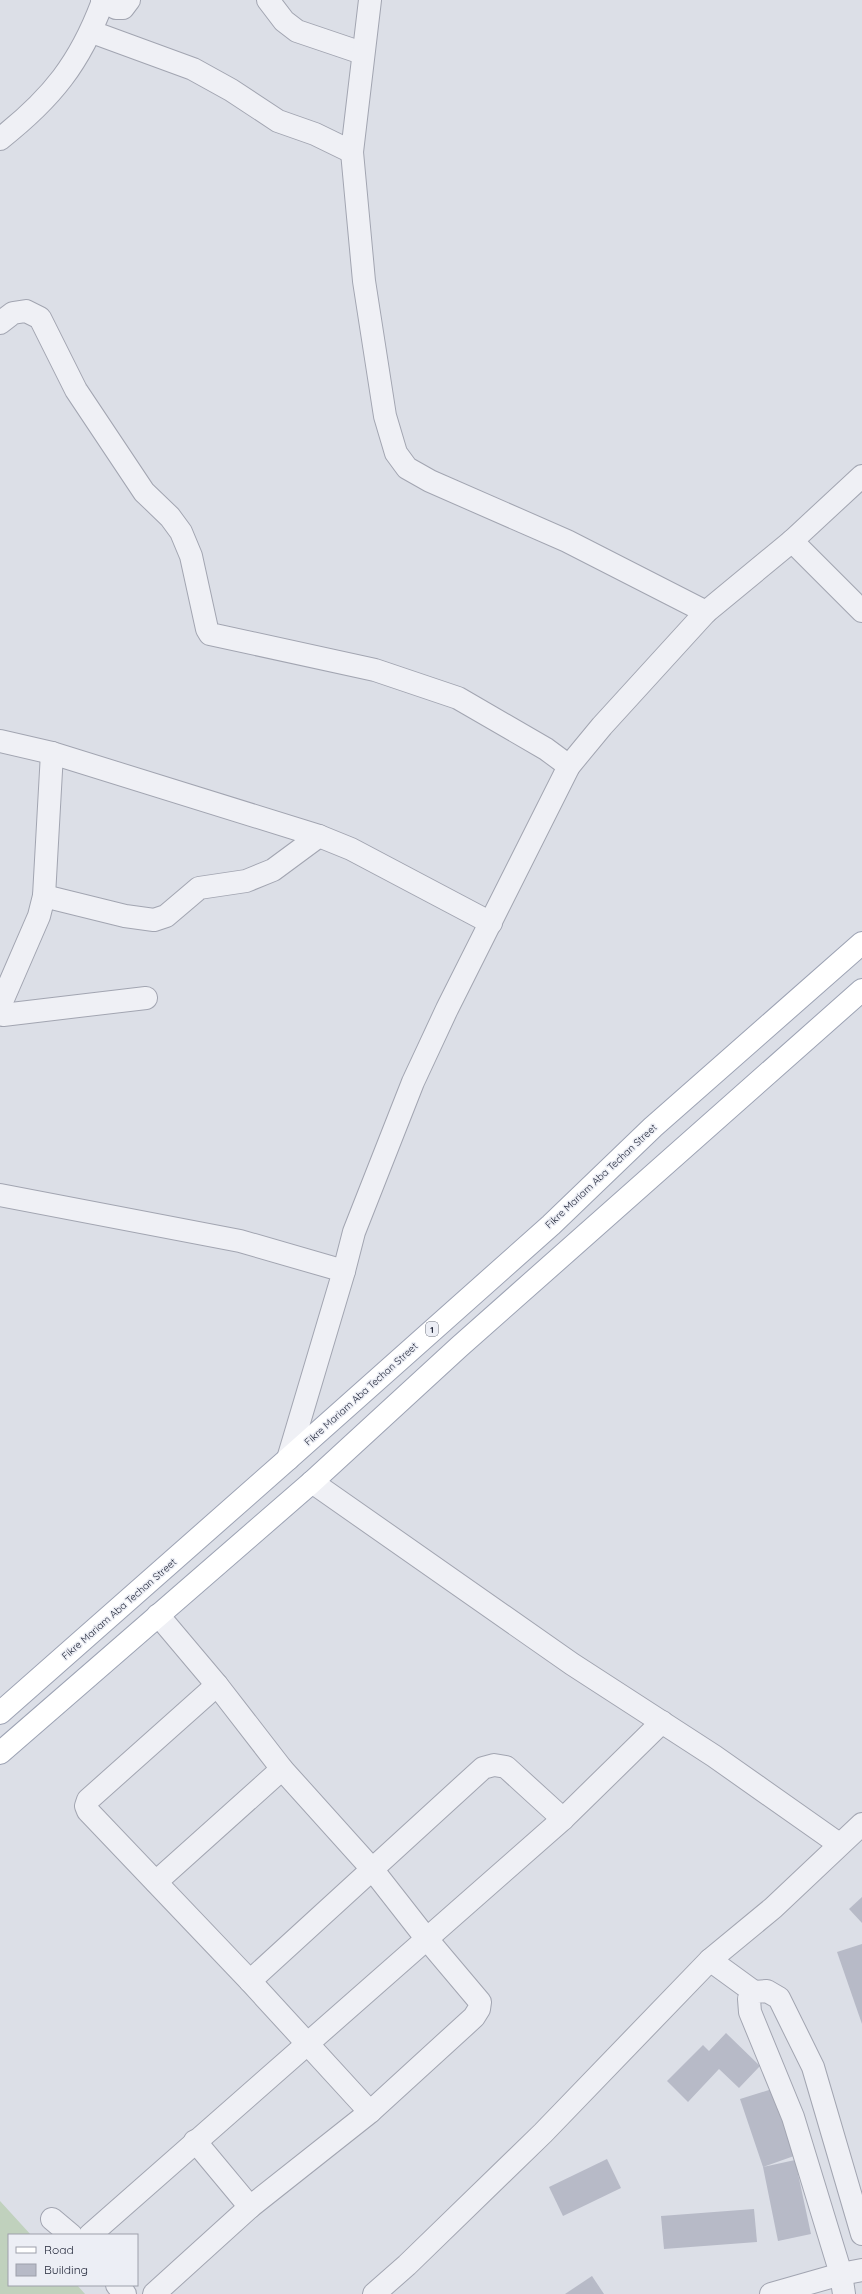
<svg xmlns="http://www.w3.org/2000/svg" width="862" height="2294" viewBox="0 0 862 2294" font-family="Quicksand,sans-serif">
	<rect width="100%" height="100%" fill="#dcdfe7"/>
	<path fill="#c0d1bd" d="M0,2201L31,2235H9V2285H77L85,2294H0Z"/>
	<g fill="#b7bac7">
		<path d="M862,1897V1923L849,1909Z"/>
		<path d="M862,1944V2024L837,1952Z"/>
		<path d="M726,2033L760,2066L739,2088L719,2069L688,2102L667,2081L703,2045L709,2051Z"/>
		<path d="M772,2089L794,2156L763,2167L795,2160L811,2234L778,2241L763,2167L740,2099Z"/>
		<path d="M607,2159L621,2188L563,2216L549,2187Z"/>
		<path d="M754,2209L757,2242L664,2249L661,2216Z"/>
		<path d="M592,2276L604,2294H565Z"/>
	</g>
	<g fill="none" stroke-linecap="round" stroke-linejoin="round">
		<g stroke="#a2a5b1" stroke-width="24">
			<g id="minor">
				<path d="M102,0L116,8H123L129,0"/>
				<path d="M268,0L284,21L297,31L362,53"/>
				<path d="M370,0L352,152L364,281L385,416L396,453L407,468L430,481L567,541L706,612"/>
				<path d="M92,32L193,69L231,90L278,121L315,134L352,152"/>
				<path d="M0,139C52,98 80,63 103,1"/>
				<path d="M0,323L13,313L26,311L40,318L76,390L144,492L170,517L181,532L191,556L207,629L210,634L375,670L458,698L546,749L569,766"/>
				<path d="M792,541L862,611"/>
				<path d="M0,741L52,753L319,836L351,849L491,923"/>
				<path d="M44,896L125,916L154,920L166,916L199,888L246,881L273,870L319,836"/>
				<path d="M3,999L39,916L44,896L52,753"/>
				<path d="M3,1015L146,998"/>
				<path d="M0,1195L240,1241L344,1271"/>
				<path d="M288,1459L344,1271L354,1232L413,1082L447,1009L569,766L602,726L706,612L792,541L862,476"/>
				<path d="M312,1482L572,1664L714,1756L839,1844"/>
				<path d="M217,1685L88,1800L86,1806L88,1811L250,1981L370,2112"/>
				<path d="M156,1882L282,1769"/>
				<path d="M710,1960L754,1992"/>
				<path d="M250,1981L483,1768L494,1765L506,1767L563,1819"/>
				<path d="M195,2141L250,2207"/>
				<path d="M52,2219L71,2235"/>
				<path d="M90,2235L563,1819L662,1722"/>
				<path d="M117,2285L125,2294"/>
				<path d="M154,2294L250,2207L370,2112L474,2017L479,2009L480,2002L426,1938L372,1869L282,1769L217,1685L158,1615"/>
				<path d="M374,2294L407,2265L543,2133L710,1960L773,1908L862,1824"/>
				<path d="M771,2294L841,2274L862,2270"/>
				<path d="M844,2294L841,2274L793,2117L750,2012L749,1999L754,1992L767,1991L779,1998L813,2067L862,2234"/>
			</g>
		</g>
		<g stroke="#9ca2b3" stroke-width="24">
			<g id="major">
				<path d="M0,1713L288,1459L551,1225L653,1127L862,943"/>
				<path d="M0,1753L312,1482L459,1347L862,990"/>
			</g>
		</g>
		<use href="#minor" stroke="#eff0f5" stroke-width="22"/>
		<use href="#major" stroke="#fff" stroke-width="22"/>
	</g>
	<g text-anchor="middle" dominant-baseline="central" stroke-width="3" stroke-linejoin="round" paint-order="stroke">
		<rect fill="#eceef5" stroke="#616674" stroke-width="1" x="426" y="1322" width="12" height="14" rx="3"/>
		<g font-size="9" font-weight="bold" fill="#262b3d">
			<text x="432" y="1329">1</text>
		</g>
		<g font-size="10" fill="#262b3d" stroke="#eceef5">
			<text transform="translate(601 1176) rotate(-43)">Fikre Mariam Aba Techan Street</text>
			<text transform="translate(361 1394) rotate(-42)">Fikre Mariam Aba Techan Street</text>
			<text transform="translate(119 1609) rotate(-41)">Fikre Mariam Aba Techan Street</text>
		</g>
	</g>
	<rect x="8" y="2234" width="130" height="52" fill="#eceef5" stroke="#9da0ab"/>
	<rect x="16" y="2247" width="20" height="6" fill="#ffffff" stroke="#9da0ab"/>
	<text x="44" y="2254" font-size="12" fill="#262b3d">Road</text>
	<rect x="16" y="2264" width="20" height="12" fill="#b7bac7" stroke="#9da0ab"/>
	<text x="44" y="2274" font-size="12" fill="#262b3d">Building</text>
</svg>
